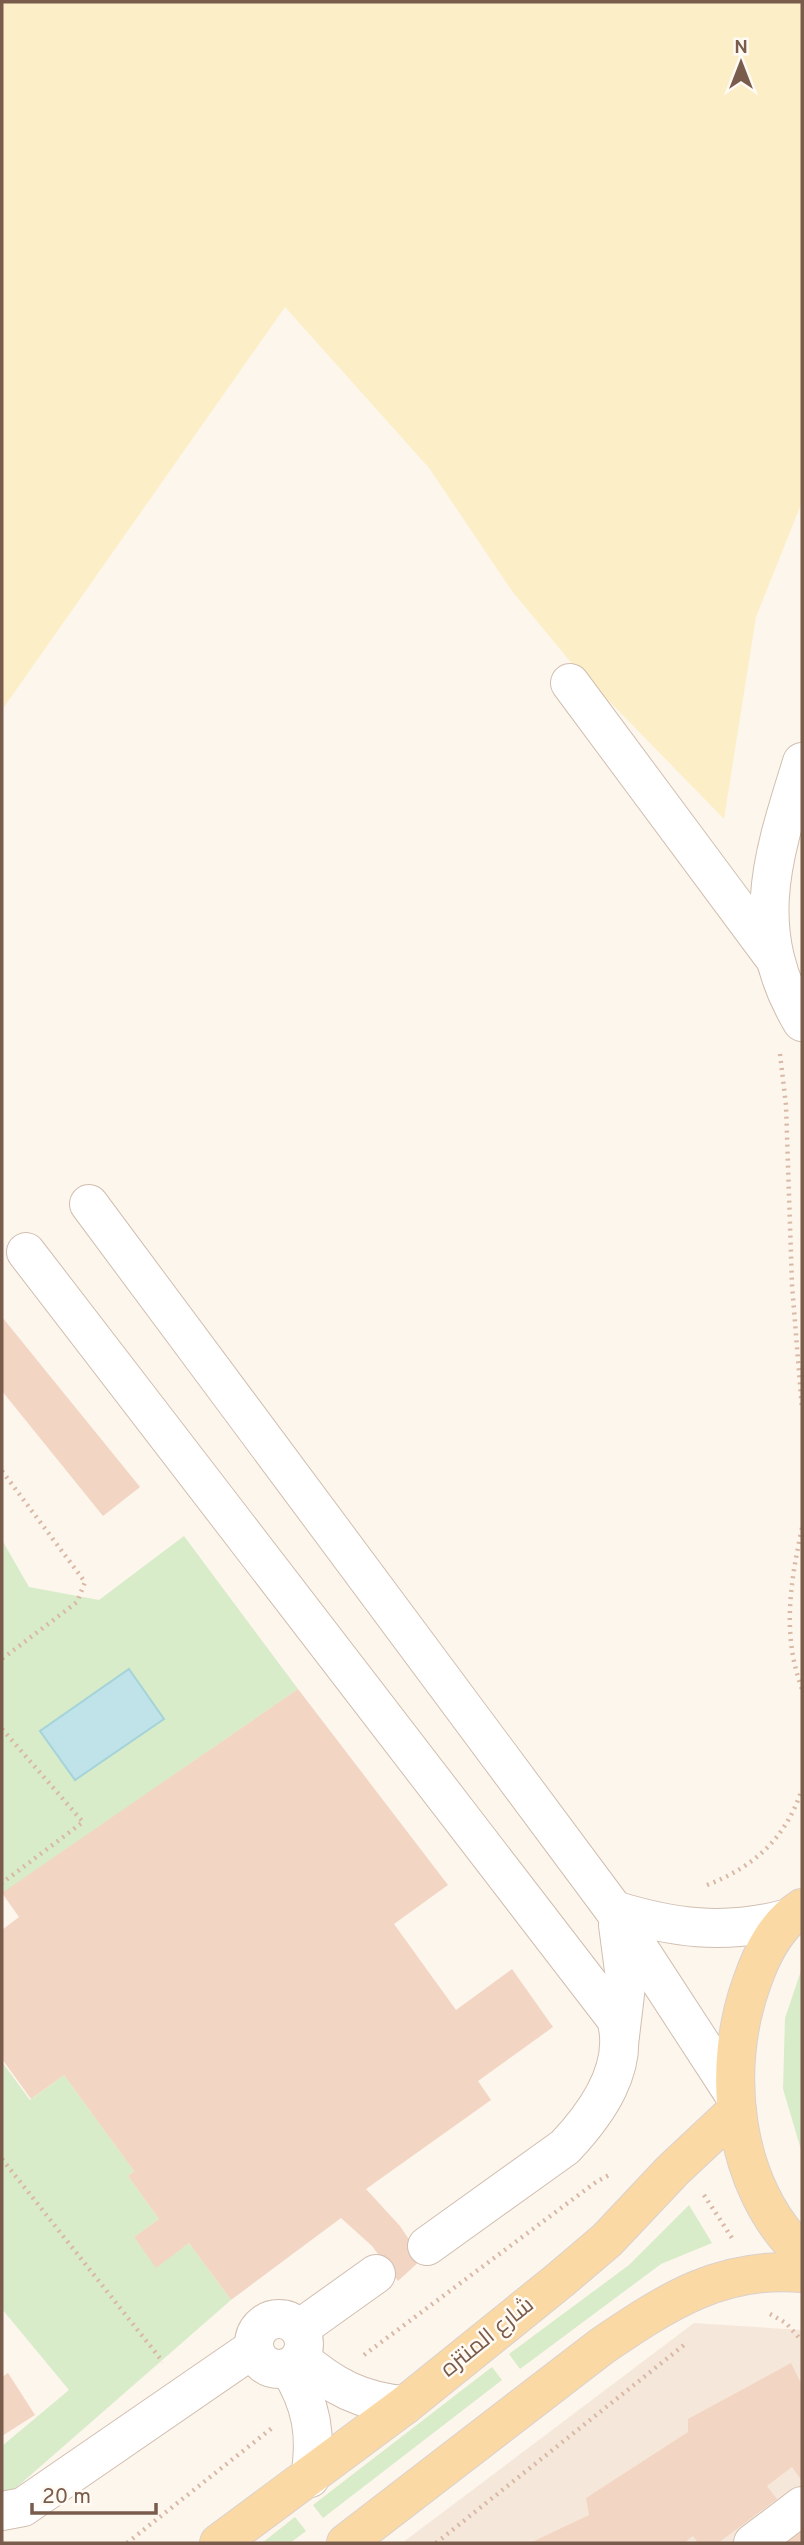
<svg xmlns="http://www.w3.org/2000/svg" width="804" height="2545" viewBox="0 0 804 2545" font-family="Overpass,Cairo,sans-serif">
	<rect width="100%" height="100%" fill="#fdf6ec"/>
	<path fill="#f5e8da" d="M694,2323L802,2330V2543H402Z"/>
	<g fill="#d8ecc9">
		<path d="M184,1536L298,1689L2,1894V1540L29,1587L99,1600Z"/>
		<path d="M802,1968V2153L783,2089L785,2018Z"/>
		<path d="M2,2062L30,2100L64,2075L134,2171L128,2176L159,2219L134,2237L156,2267L189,2243L231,2300L2,2500V2446L69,2390L2,2309Z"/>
		<path d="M689,2205L712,2243L661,2264L520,2369L509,2354L629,2265Z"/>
		<path d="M492,2367L502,2380L323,2518L313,2505Z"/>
		<path d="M295,2517L306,2531L290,2543H262Z"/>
	</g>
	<path fill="#fcefc7" d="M2,2H802V502L756,617L724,819L569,660L512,591L429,468L285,307L2,710Z"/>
	<path fill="#bfe3e8" stroke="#a5d3da" stroke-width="2" d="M129,1669L164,1719L75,1780L40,1731Z"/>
	<g fill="#f3d5c3">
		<path d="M2,1317L140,1487L103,1516L2,1391Z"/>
		<path d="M298,1689L448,1885L394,1924L456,2010L512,1969L553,2027L478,2081L491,2100L366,2189L400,2226L422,2259L398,2281L372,2246L341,2218L231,2300L189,2243L156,2268L134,2237L159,2219L128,2176L134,2171L64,2075L31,2099L2,2059V1930L19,1917L2,1893Z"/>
		<path d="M791,2363L802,2385V2481L792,2467L767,2486L777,2499L718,2543H698L693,2536L684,2543H530L589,2515L586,2498L688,2432V2419Z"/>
		<path d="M8,2373L35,2415L2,2436V2377Z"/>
		<path d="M802,2522V2543H774Z"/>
	</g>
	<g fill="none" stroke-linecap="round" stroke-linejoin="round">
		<g stroke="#d1beb0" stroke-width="40">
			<g id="minor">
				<path d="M570,683L772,955"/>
				<path d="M802,762C772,858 747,930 802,1022"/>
				<path d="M89,1204L614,1910L735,2096"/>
				<path d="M26,1252L616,2019C630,2067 597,2113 565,2147L427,2246"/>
				<path d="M614,1910C672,1928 724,1935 785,1919"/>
				<path d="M618,1925L626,1986L620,2036"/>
				<circle cx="279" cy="2344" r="25"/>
				<path d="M299,2329L376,2274"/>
				<path d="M300,2358C332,2386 362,2402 405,2405"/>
				<path d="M289,2368C312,2405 317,2435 310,2478"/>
				<path d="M2,2511L23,2507L254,2348"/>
				<path d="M753,2543L802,2506"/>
			</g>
		</g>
		<g stroke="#dad1cd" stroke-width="40">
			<g id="major">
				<path d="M802,1908C776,1925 762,1953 752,1982C720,2069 732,2186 802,2253"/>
				<path d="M219,2543L405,2405L560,2280L607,2240L673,2170L737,2110"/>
				<path d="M346,2543L602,2346C667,2302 721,2266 802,2273"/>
			</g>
		</g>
		<g stroke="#d9b8a5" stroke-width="4.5" stroke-dasharray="2 5" stroke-linecap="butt">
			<path d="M780,1054L786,1105L792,1285L802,1409"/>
			<path d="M2,1471L85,1582L77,1602L2,1659"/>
			<path d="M802,1528C790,1584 782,1635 802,1689"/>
			<path d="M2,1729L83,1822L2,1883"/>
			<path d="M707,1885C754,1867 786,1838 802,1789"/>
			<path d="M2,2159L163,2362"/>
			<path d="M704,2195L732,2238"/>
			<path d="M770,2314L786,2323L802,2341"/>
			<path d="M364,2355L596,2182L611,2174"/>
			<path d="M127,2543L272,2428"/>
			<path d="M436,2543L684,2345"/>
		</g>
		<use href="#minor" stroke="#fff" stroke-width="38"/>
		<use href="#major" stroke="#fbd9a5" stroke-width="38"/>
	</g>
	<g text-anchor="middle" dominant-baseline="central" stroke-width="5" stroke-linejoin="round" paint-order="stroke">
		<g font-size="23" fill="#7a5c4d" stroke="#fffaf3">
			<text transform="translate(488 2338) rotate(-39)">شارع المنتزه</text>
		</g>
	</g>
	<rect width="804" height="2545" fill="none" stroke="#7a5c4d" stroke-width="7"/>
	<g transform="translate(741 63)" stroke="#fffaf3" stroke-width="5" paint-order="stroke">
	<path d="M0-5L12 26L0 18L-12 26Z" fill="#7a5c4d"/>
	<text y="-10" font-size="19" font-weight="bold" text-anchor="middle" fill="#7a5c4d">N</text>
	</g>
	<path d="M32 2503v10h124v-10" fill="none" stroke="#7a5c4d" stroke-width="3.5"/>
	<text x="42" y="2503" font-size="21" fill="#7a5c4d" stroke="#fffaf3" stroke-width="5" paint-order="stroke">20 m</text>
</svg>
